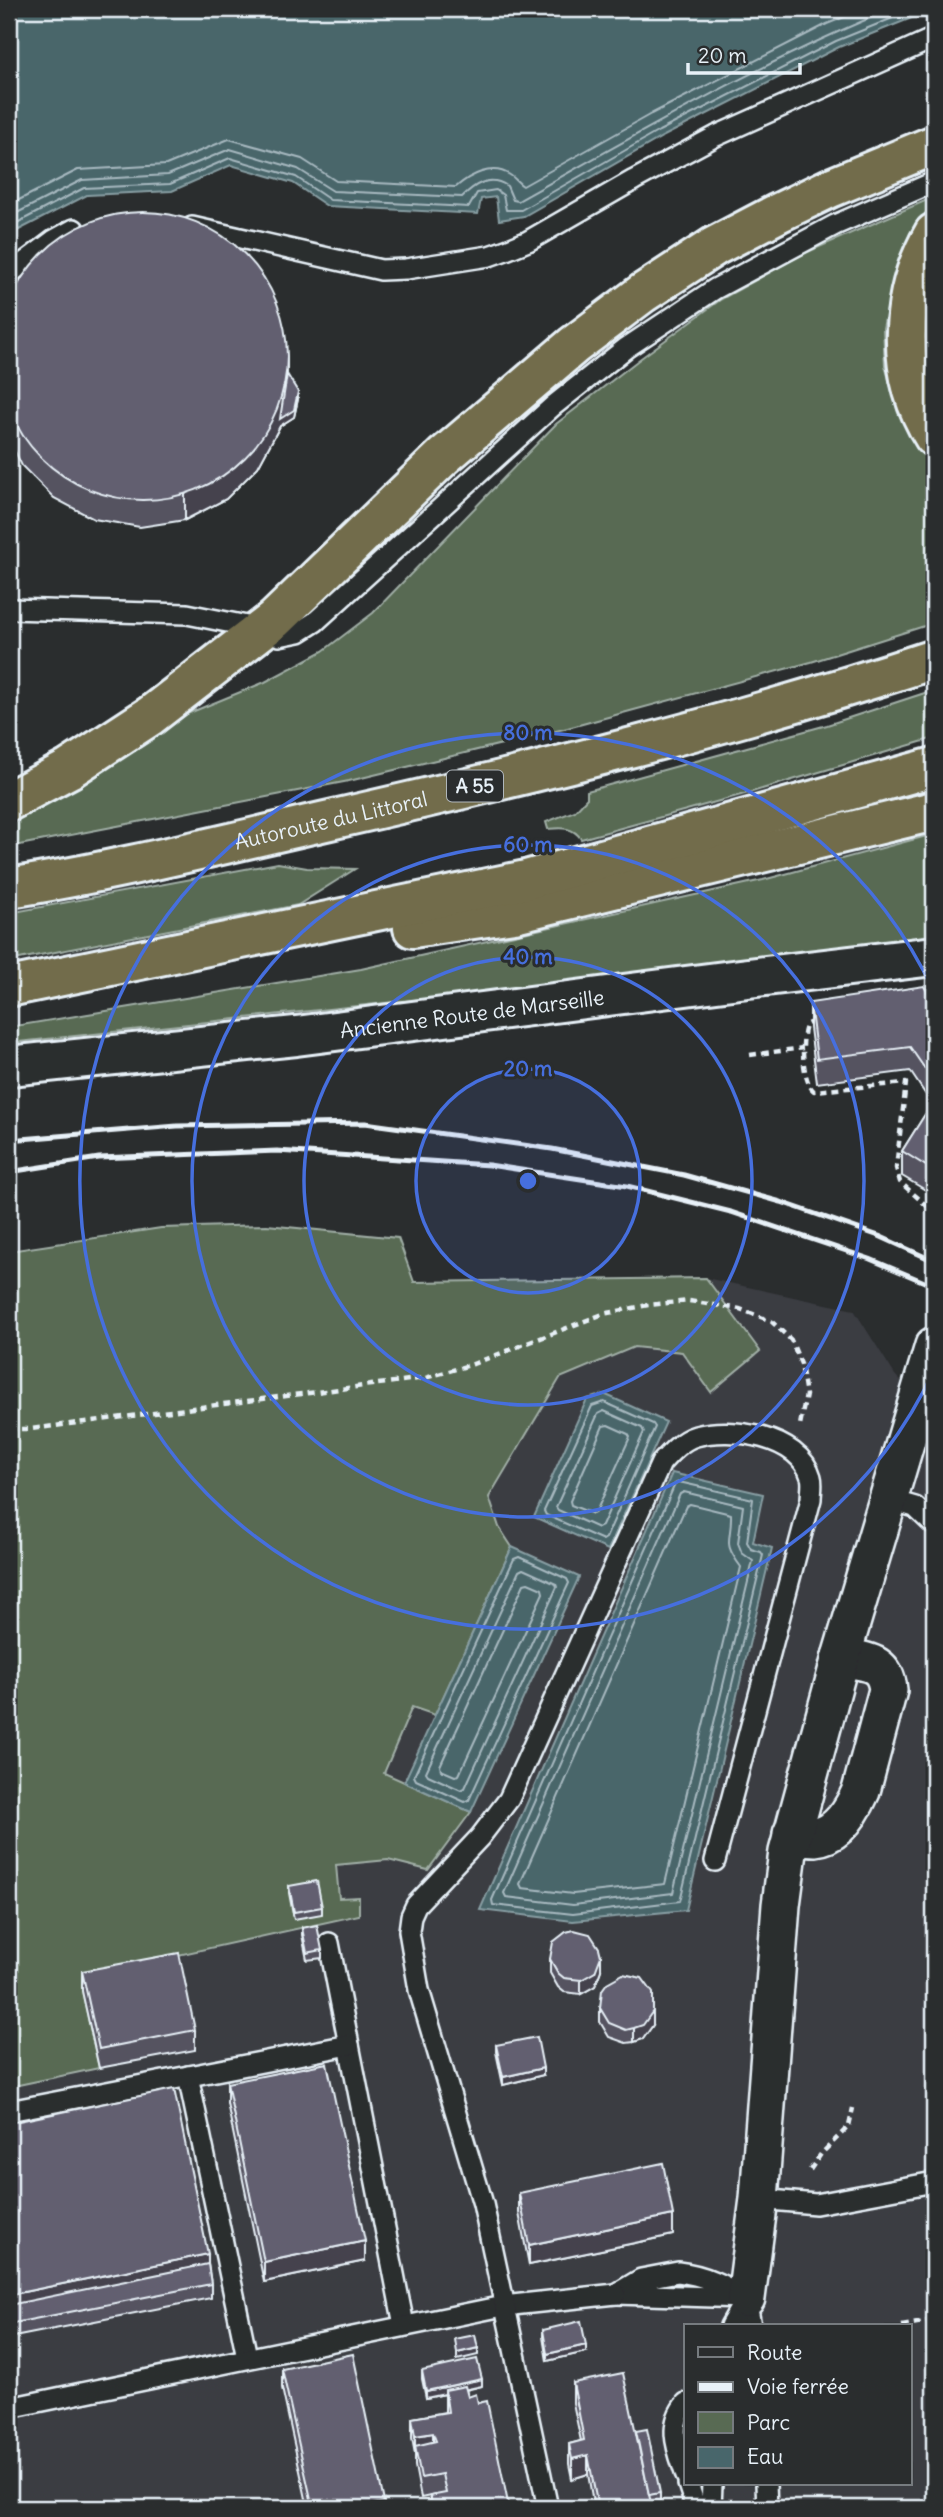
<svg xmlns="http://www.w3.org/2000/svg" width="943" height="2517" viewBox="0 0 943 2517" font-family="Delius,sans-serif">
	<rect width="100%" height="100%" fill="#2a2d2e"/>
	<filter id="ink" filterUnits="userSpaceOnUse"><feTurbulence type="fractalNoise" baseFrequency=".0143" numOctaves="2"/><feDisplacementMap in="SourceGraphic" scale="14" xChannelSelector="R" yChannelSelector="G"/><feConvolveMatrix kernelMatrix="1 2 1 2 8 2 1 2 1" color-interpolation-filters="sRGB"/></filter>
	<g filter="url(#ink)">
		<path fill="#3b3c42" fill-rule="evenodd" d="M267,1225L398,1238L414,1282L706,1278L854,1310L895,1375L934,1416V2508H9V1251L161,1228ZM686,2326H910V2484H686Z"/>
		<g fill="#586a53" stroke="#a0aea6" stroke-width="2">
			<path d="M934,197V202L910,233L894,276L883,328L885,365L898,413L924,454L934,465V623L811,662L564,729L349,781L9,847V821L67,792L139,748L182,716L265,682L323,651L373,613L556,424L641,358L720,300L803,254Z"/>
			<path d="M934,690V738L752,792L581,839C573,826 560,828 548,829L546,822L575,811L587,798V791L827,725Z"/>
			<path d="M934,834V936L682,966L669,973L9,1043V1027L361,969L763,880Z"/>
			<path d="M278,863L307,868L355,869L298,905L9,961V913Z"/>
			<path d="M267,1225L398,1238L414,1282L706,1278L760,1351L711,1392L682,1352L634,1347L560,1378L489,1497L499,1527L512,1547L435,1715L412,1707L384,1773L471,1812L428,1870L388,1860L336,1865L339,1898L359,1897V1915L83,1976L82,1991L99,2068L9,2087V1251L161,1228Z"/>
		</g>
		<g fill="#48666b" stroke="#889ea3" stroke-width="2">
			<path d="M9,9H934L839,47L662,137L524,216L499,220L496,197L481,199L478,214L327,206L293,183L231,165L172,191L87,195L9,235Z"/>
			<path d="M604,1394L666,1422L608,1550L534,1517L587,1399Z"/>
			<path d="M672,1473L763,1494L753,1542L772,1548L686,1910L573,1921L480,1910Z"/>
			<path d="M512,1547L579,1577L471,1812L404,1782Z"/>
		</g>
		<g fill="none" stroke-linecap="round" stroke-linejoin="round">
			<g stroke="#a8b9c0" stroke-width="2">
				<path d="M9,205L78,170L166,165L229,139L302,159L336,181L456,187C470,175 492,163 510,175C515,178 518,183 523,186L651,114L827,24L864,9"/>
				<path d="M9,217L82,180L168,175L230,149L298,169L333,191L462,197C474,185 489,174 507,186L513,200L518,201C640,133 762,61 892,9"/>
				<path d="M9,227L84,188L170,184L230,158L296,177L330,200L469,207L477,193L496,190L503,195L506,210H521L659,131L836,41L915,9"/>
				<path d="M604,1402L653,1424L655,1427L606,1538L603,1540L546,1515L544,1511L592,1406Z"/>
				<path d="M604,1411L642,1428L644,1432L602,1526L598,1528L558,1510L556,1507L598,1414Z"/>
				<path d="M608,1425L628,1434L630,1437L596,1512L593,1514L571,1505L570,1501L603,1426Z"/>
				<path d="M679,1482L753,1499L747,1542L751,1549L761,1552L763,1555L680,1901L573,1914L493,1905L492,1900L675,1484Z"/>
				<path d="M684,1492L743,1506L738,1543L742,1553L753,1561L673,1893L573,1905L506,1897L504,1893L680,1494Z"/>
				<path d="M690,1504L731,1514C732,1543 721,1540 741,1567L665,1884L573,1894L522,1888L520,1884L686,1506Z"/>
				<path d="M519,1557L567,1579L569,1583L469,1800L465,1802L416,1780L414,1776L514,1559Z"/>
				<path d="M523,1569L556,1584L557,1587L465,1788L461,1790L428,1775L426,1772L519,1571Z"/>
				<path d="M528,1583L542,1589L543,1593L459,1775L455,1776L441,1770L440,1766L524,1584Z"/>
			</g>
			<g stroke="#e8f1f8" stroke-width="24">
				<g id="service">
					<path d="M192,227L381,270L406,269L489,256L506,250L528,241L634,180L716,136L934,38"/>
					<path d="M9,274L54,240L74,229"/>
					<path d="M9,609L187,614L262,629L279,636L299,632L315,622L553,406L626,348L715,289L835,225L934,182"/>
					<path d="M887,1499L915,1507L934,1525"/>
					<path d="M329,1943L404,2325"/>
					<path d="M188,2076L247,2357"/>
					<path d="M9,2111L349,2045"/>
					<path d="M759,2199L816,2204L934,2182"/>
					<path d="M678,2272C704,2275 724,2285 746,2298L616,2294L641,2279Z"/>
					<path d="M746,2298L751,2326"/>
					<path d="M730,2326L746,2298"/>
					<path d="M686,2403C666,2426 678,2451 686,2476"/>
					<path d="M9,2408L503,2306L616,2294"/>
					<path d="M688,2484L696,2508"/>
					<path d="M766,2484L767,2508"/>
					<path d="M548,2508L483,2204L419,1990L409,1931L411,1916L416,1905L480,1837L509,1799L661,1463C671,1452 682,1440 696,1436C731,1426 799,1436 811,1477C813,1483 811,1493 811,1499L715,1861"/>
					<path d="M711,2508L712,2484"/>
				</g>
			</g>
			<g stroke="#e8f1f8" stroke-width="42">
				<g id="minor">
					<path d="M792,1834C799,1835 808,1837 815,1837C838,1835 853,1809 861,1791L888,1690C885,1660 865,1662 841,1657"/>
					<path d="M746,2298L759,2199L781,1905L788,1852L841,1657L934,1346"/>
				</g>
			</g>
			<g stroke="#e8f1f8" stroke-width="44">
				<g id="tertiary">
					<path id="s1" d="M9,1066L296,1036L740,979L934,956"/>
				</g>
			</g>
			<g stroke="#e8f1f8" stroke-width="44">
				<g id="motorway">
					<path d="M934,233C898,295 895,376 934,437"/>
					<path d="M9,801L69,769L150,716L274,620L444,456L574,345L643,293L715,246L778,213L830,188L934,145"/>
					<path id="s2" d="M9,888C117,871 223,844 330,820C533,774 737,724 934,659"/>
					<path d="M413,928L514,913L934,811"/>
					<path d="M9,987L526,880L934,767"/>
				</g>
			</g>
			<g stroke="#e8f1f8" stroke-width="4.5" stroke-dasharray="7 5" stroke-linecap="butt">
				<path d="M814,1021L807,1024C800,1037 802,1082 814,1091L906,1083L896,1168L900,1182L934,1212"/>
				<path d="M750,1055L803,1048"/>
				<path d="M9,1429H31L425,1378L473,1364L603,1314L648,1305L689,1301L740,1309L771,1321L791,1340L801,1364L806,1395L800,1425"/>
				<path d="M810,2170L821,2154L849,2126L853,2108"/>
				<path d="M902,2326L934,2320"/>
			</g>
			<use href="#service" stroke="#2a2d2e" stroke-width="19"/>
			<use href="#minor" stroke="#2a2d2e" stroke-width="37"/>
			<use href="#tertiary" stroke="#2a2d2e" stroke-width="38"/>
			<use href="#motorway" stroke="#726c4b" stroke-width="38"/>
			<g stroke="#e8f1f8" stroke-width="5">
				<path d="M9,1140L177,1126L365,1123L552,1149L684,1175L781,1202L879,1236L934,1261"/>
				<path d="M9,1172L99,1158L277,1151L489,1165L627,1186L731,1212L870,1259L934,1286"/>
			</g>
		</g>
		<g fill="#545260" stroke="#e8f1f8" stroke-width="2">
			<path d="M9,297L287,375L298,399L294,417L280,426L258,467L226,499L185,520L140,527L94,519L54,498L22,466L9,439Z"/>
			<path d="M810,1003L934,1004V1195L902,1176V1151L932,1104L910,1071L817,1083L810,1028Z"/>
			<path d="M289,1886L322,1907V1914L294,1919L289,1893Z"/>
			<path d="M302,1928L322,1950V1958L307,1960L302,1935Z"/>
			<path d="M550,1959L601,1970L595,1986L581,1994L564,1992L558,1987L550,1973Z"/>
			<path d="M82,1971L195,2030V2050L99,2068L82,1991Z"/>
			<path d="M600,2008L653,2025L643,2039L634,2042L626,2043L609,2037L600,2022Z"/>
			<path d="M496,2045L543,2075L503,2085L496,2052Z"/>
			<path d="M227,2083L365,2261L264,2282L227,2103Z"/>
			<path d="M9,2123L208,2264L211,2284V2298L9,2338Z"/>
			<path d="M519,2193L673,2235L529,2265L519,2213Z"/>
			<path d="M543,2330L586,2352L547,2361L543,2337Z"/>
			<path d="M282,2369L384,2502V2508H308L282,2388Z"/>
			<path d="M422,2371L482,2386L466,2390L468,2397L478,2403L509,2508H430V2496L435,2495L421,2498L415,2466V2454L412,2438V2418L445,2412V2394L426,2398L422,2379Z"/>
			<path d="M573,2383L660,2493V2501L651,2502L652,2508H594L588,2474L572,2479L569,2464V2444L581,2441L573,2403Z"/>
		</g>
		<g fill="#45424e" stroke="#e8f1f8" stroke-width="2">
			<path d="M287,359V383L298,392V399L294,417L280,426L258,467L226,499L185,520V495Z"/>
			<path d="M601,1956V1970L595,1986L581,1994V1980Z"/>
			<path d="M653,2011V2025L643,2039L634,2042V2028Z"/>
			<path d="M543,2068V2075L503,2085V2077Z"/>
			<path d="M673,2215V2235L529,2265V2245Z"/>
			<path d="M365,2241V2261L264,2282V2262Z"/>
			<path d="M208,2254V2278L9,2319V2295Z"/>
			<path d="M586,2345V2352L547,2361V2354Z"/>
			<path d="M478,2348V2355L457,2360V2353Z"/>
			<path d="M482,2379V2386L445,2394V2390V2394L426,2398V2391Z"/>
			<path d="M433,2433V2453L415,2449V2436Z"/>
			<path d="M588,2455V2474L572,2479V2459Z"/>
		</g>
		<g fill="#625f70" stroke="#e8f1f8" stroke-width="2">
			<circle cx="143" cy="356" r="144"/>
			<path d="M287,374L298,392L294,410L280,419Z"/>
			<path d="M924,986L934,1004V1082L910,1047L817,1059L810,1003Z"/>
			<path d="M934,1100V1171L902,1151Z"/>
			<path d="M317,1881L322,1907L294,1912L289,1886Z"/>
			<path d="M317,1925L322,1950L307,1953L302,1928Z"/>
			<path d="M574,1930L590,1934L599,1948L601,1956L595,1972L581,1980L564,1978L558,1973L550,1959L553,1942L566,1932Z"/>
			<path d="M179,1953L195,2030L99,2049L82,1971Z"/>
			<path d="M623,1974L642,1978L653,1993V2011L643,2025L634,2028L626,2030L609,2023L600,2008L602,1990L607,1983Z"/>
			<path d="M537,2037L543,2068L503,2077L496,2045Z"/>
			<path d="M327,2063L365,2241L264,2262L227,2083Z"/>
			<path d="M174,2089L208,2254L9,2295V2123Z"/>
			<path d="M663,2163L673,2215L529,2245L519,2193Z"/>
			<path d="M208,2264L211,2284L9,2324V2305Z"/>
			<path d="M581,2321L586,2345L547,2354L543,2330Z"/>
			<path d="M475,2335L478,2348L457,2353L455,2339Z"/>
			<path d="M353,2354L384,2502L351,2508H313L282,2369Z"/>
			<path d="M477,2359L482,2379L426,2391L422,2371Z"/>
			<path d="M623,2373L652,2508H598L588,2455L572,2459L569,2444L584,2440L573,2383Z"/>
			<path d="M465,2386L468,2397L476,2394L478,2403L487,2401L509,2508H434L430,2496L446,2493L442,2474L421,2478L415,2446L436,2441L433,2433L415,2436L412,2418L448,2412L445,2390Z"/>
			<path d="M647,2429L660,2493L649,2495L636,2431Z"/>
		</g>
	</g>
	<circle cx="528" cy="1181" r="112" fill="#466fde" fill-opacity=".12"/>
	<g fill="none" stroke="#466fde" stroke-width="3.5">
		<circle cx="528" cy="1181" r="112"/>
		<circle cx="528" cy="1181" r="224"/>
		<circle cx="528" cy="1181" r="336"/>
		<path d="M934 1370A448 448 0 1 1 934 992"/>
	</g>
	<g text-anchor="middle" dominant-baseline="central" stroke-width="6" stroke-linejoin="round" paint-order="stroke">
		<rect fill="#2a2d2e" stroke="#afb6bb" stroke-width="2" x="447" y="770.5" width="56" height="31" rx="5"/>
		<g font-size="19" font-weight="bold" fill="#e8f1f8">
			<text x="475" y="786">A 55</text>
		</g>
		<g font-size="21" fill="#e8f1f8" stroke="#2a2d2e">
			<text stroke="none"><textPath href="#s2" startOffset="329">Autoroute du Littoral</textPath></text>
			<text stroke="none"><textPath href="#s1" startOffset="466">Ancienne Route de Marseille</textPath></text>
		</g>
	</g>
	<circle cx="528" cy="1181" r="10" fill="#466fde" stroke="#2a2d2e" stroke-width="3.5"/>
	<g font-size="21" text-anchor="middle" font-weight="bold" fill="#466fde" stroke="#2a2d2e" stroke-width="6" stroke-linejoin="round" paint-order="stroke">
		<text x="528" y="740">80 m</text>
		<text x="528" y="852">60 m</text>
		<text x="528" y="964">40 m</text>
		<text x="528" y="1076">20 m</text>
	</g>
	<rect width="943" height="2517" fill="none" stroke="#2a2d2e" stroke-width="35"/>
	<rect x="18" y="18" width="908" height="2482" fill="none" stroke="#e8f1f8" stroke-width="2.5" filter="url(#ink)"/>
	<rect x="684" y="2324" width="228" height="161" fill="#2a2d2e" stroke="#767b7f" stroke-width="2"/>
	<rect x="698" y="2347" width="35" height="10" fill="#2a2d2e" stroke="#767b7f" stroke-width="2"/>
	<text x="747" y="2360" font-size="21" fill="#e8f1f8">Route</text>
	<rect x="698" y="2382" width="35" height="10" fill="#e8f1f8" stroke="#767b7f" stroke-width="2"/>
	<text x="747" y="2394" font-size="21" fill="#e8f1f8">Voie ferrée</text>
	<rect x="698" y="2412" width="35" height="21" fill="#586a53" stroke="#767b7f" stroke-width="2"/>
	<text x="747" y="2430" font-size="21" fill="#e8f1f8">Parc</text>
	<rect x="698" y="2447" width="35" height="21" fill="#48666b" stroke="#767b7f" stroke-width="2"/>
	<text x="747" y="2464" font-size="21" fill="#e8f1f8">Eau</text>
	<path d="M688 63v10h112v-10" fill="none" stroke="#e8f1f8" stroke-width="3.5"/>
	<text x="698" y="63" font-size="21" fill="#e8f1f8" stroke="#2a2d2e" stroke-width="5" paint-order="stroke">20 m</text>
</svg>
